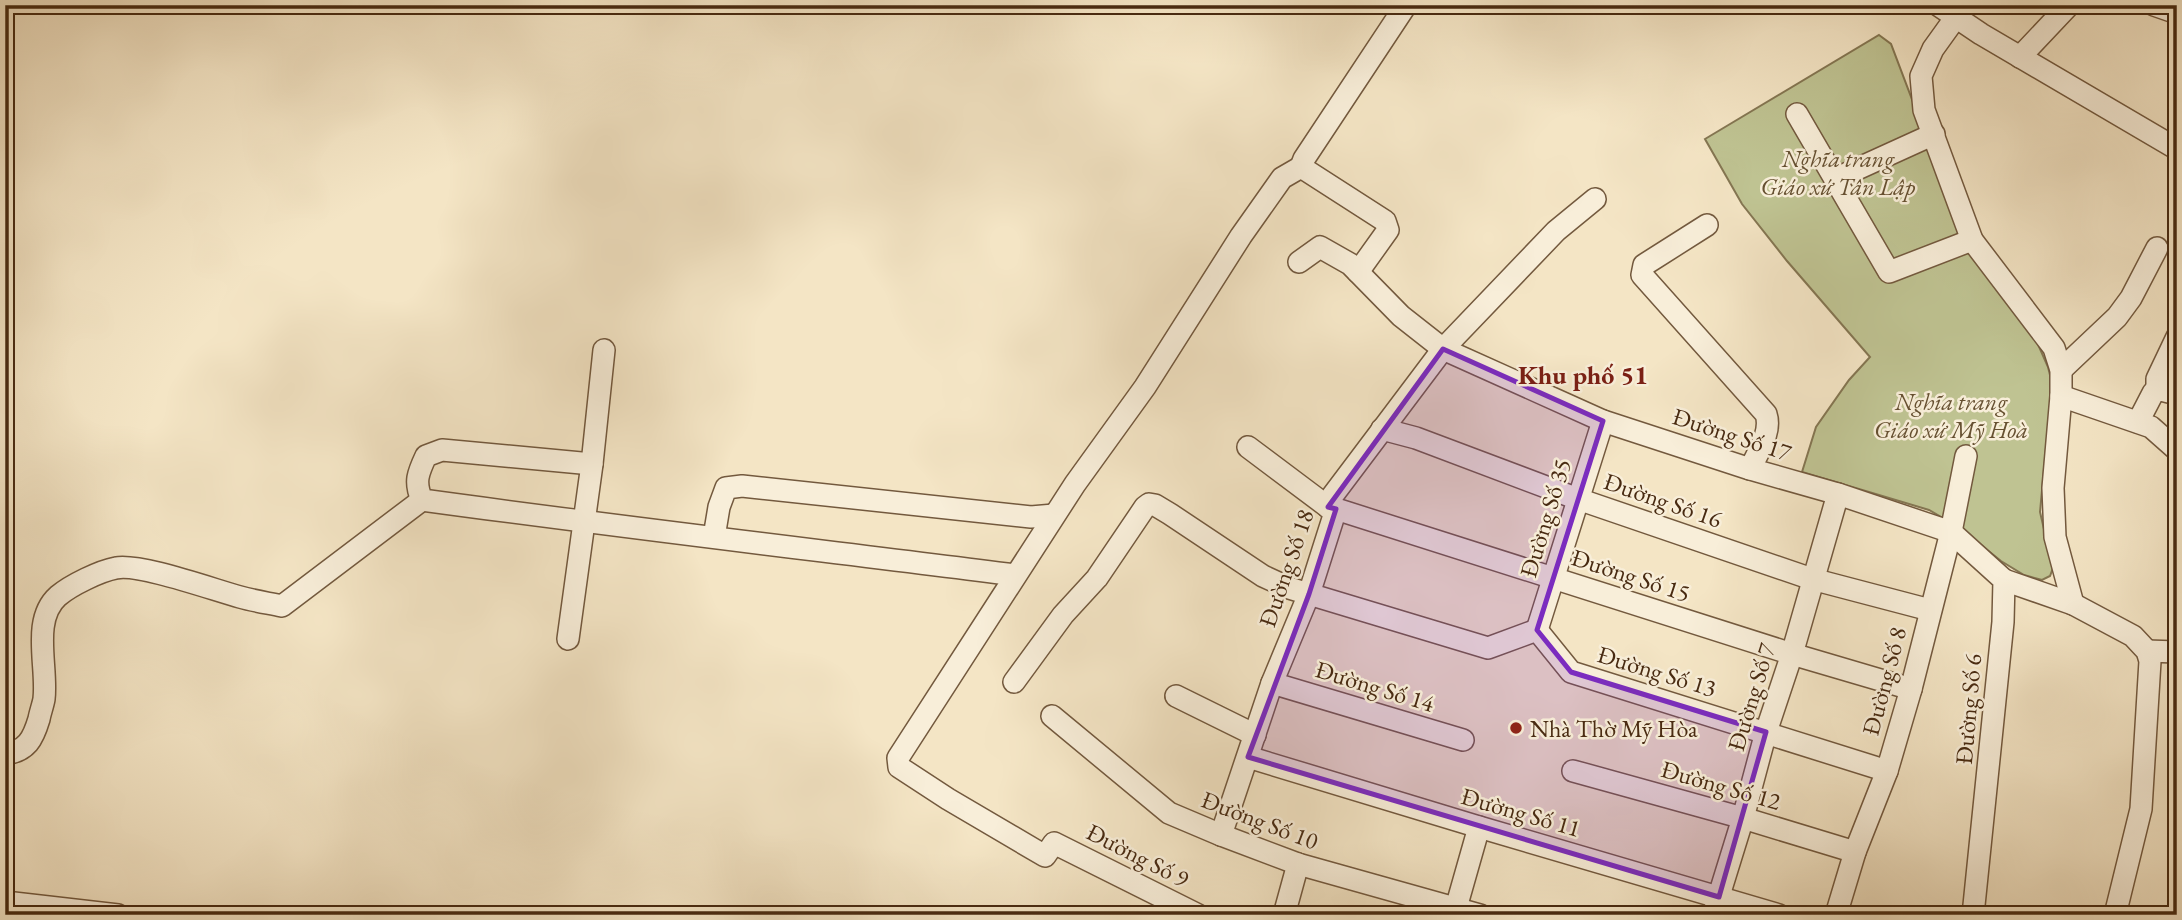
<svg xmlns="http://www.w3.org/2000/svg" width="2182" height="920" viewBox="0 0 2182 920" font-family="'EB Garamond',serif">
<rect width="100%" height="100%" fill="#f4e5c5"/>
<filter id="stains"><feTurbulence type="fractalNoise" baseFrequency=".00286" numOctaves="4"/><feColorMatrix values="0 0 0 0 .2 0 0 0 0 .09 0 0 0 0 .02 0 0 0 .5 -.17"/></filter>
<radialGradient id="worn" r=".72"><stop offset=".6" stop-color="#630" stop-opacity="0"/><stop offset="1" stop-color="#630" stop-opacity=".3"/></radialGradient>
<path fill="#bfc392" stroke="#847652" stroke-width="2" d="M 1879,35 L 1891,44 L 1972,258 L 1987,270 L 2037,342 L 2048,367 L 2052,383 L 2040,512 L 2053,568 L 2050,576 L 2042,580 L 2024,575 L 2001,561 L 1960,528 L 1929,510 L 1802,472 L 1816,427 L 1849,380 L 1870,357 L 1787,261 L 1742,204 L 1705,139 Z"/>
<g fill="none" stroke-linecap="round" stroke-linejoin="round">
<defs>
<g id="minor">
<path d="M 1938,5 L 1981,34 L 2177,149"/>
<path d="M 2154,5 L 2177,13"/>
<path d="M 1956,17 L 1933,49 L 1921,76 L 1924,110 L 1972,240 L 2054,348 L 2061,370 L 2061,396 L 2053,488 L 2055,537 L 2073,604"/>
<path d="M 2020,57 L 2069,5"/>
<path d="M 1797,114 L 1889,272 L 1972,240"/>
<path d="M 1835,179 L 1934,134"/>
<path d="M 1707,225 L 1644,265 L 1642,275 L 1766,414 C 1772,432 1758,452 1750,469"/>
<path d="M 1299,262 L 1320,247 L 1350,264 L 1401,316 L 1443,349 L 1603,421 L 1750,469 L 1838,494 L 1951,532 L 2004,580 L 2003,622 L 1973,915"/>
<path d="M 1358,272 L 1388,230 L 1385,221 L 1301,167 L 1304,159 L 1406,5"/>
<path d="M 2061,370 L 2117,317 L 2131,298 L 2157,248"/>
<path d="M 2157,389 L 2157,379 L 2177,337"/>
<path d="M 2061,396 L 2151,427 L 2177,450"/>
<path d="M 2138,422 L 2153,393 L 2157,389 L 2177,394"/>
<path d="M 1382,429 L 1416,438 L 1578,499 L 1812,579 L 1930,610"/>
<path d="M 1248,447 L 1328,507"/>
<path d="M 592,464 L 442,450 L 426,456 C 418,473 414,482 422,500 C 619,527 817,550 1015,575"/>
<path d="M 1336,509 L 1792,654 L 1911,689"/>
<path d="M 714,537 L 719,507 L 726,488 L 742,486 L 1031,517 L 1054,515"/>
<path d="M 2004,580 L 2073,604 L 2133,636 L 2147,651 L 2150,661 L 2141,809 L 2115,915"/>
<path d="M 1537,630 L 1603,421"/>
<path d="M 568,639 L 592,464 L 604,350"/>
<path d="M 2147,651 L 2177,652"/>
<path d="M 1014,682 L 1063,615 L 1097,578 L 1145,507 L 1149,504 L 1155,505 L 1170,514 L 1263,576 L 1289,588 L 1488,648 L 1537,630 L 1571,672 L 1887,771"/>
<path d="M 1272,683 L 1463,740"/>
<path d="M 1176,696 L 1255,735"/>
<path d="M 1052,716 L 1169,813 L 1221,835 L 1298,864 L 1480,915"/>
<path d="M 5,754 C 27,751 33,739 39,719 C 40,713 43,705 44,699 C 48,667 31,620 58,596 C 71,585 100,571 116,568 C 139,563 214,590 240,597 C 254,601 268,603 282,606 L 422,500"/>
<path d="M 1248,757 L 1479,827 L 1779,915"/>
<path d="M 1573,771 L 1743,818 L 1855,852"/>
<path d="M 1221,835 L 1272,683 L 1309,594 L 1336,509 L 1328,507 L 1333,495 L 1443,349 L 1556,231 L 1595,199"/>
<path d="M 5,902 L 118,915"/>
<path d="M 1198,915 L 1054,843 L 1045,856 L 948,799 L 899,767 L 898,758 L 1075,484 L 1145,387 L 1241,236 L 1282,178 L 1301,167"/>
<path d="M 1284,915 L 1298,864"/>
<path d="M 1454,915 L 1479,827"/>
<path d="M 1713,915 L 1743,818 L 1766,732 L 1792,654 L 1838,494"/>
<path d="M 1836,915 L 1855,852 L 1887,771 L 1911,689 L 1951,532 L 1966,456"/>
</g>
</defs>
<use href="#minor" stroke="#73593e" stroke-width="24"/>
<use href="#minor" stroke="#f8eed9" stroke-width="21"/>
</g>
<path fill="#7b2cbf" fill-opacity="0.2" stroke="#7b2cbf" stroke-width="5" stroke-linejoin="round" d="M 1443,349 L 1603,421 L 1537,630 L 1571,672 L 1766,732 L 1719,897 L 1248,757 L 1309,594 L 1336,509 L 1328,507 Z"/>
<circle fill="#8f2418" stroke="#f8eed9" stroke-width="2.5" cx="1516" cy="728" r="7"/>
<g text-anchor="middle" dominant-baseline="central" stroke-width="5" stroke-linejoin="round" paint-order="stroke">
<g font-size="24" font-style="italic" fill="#665031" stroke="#f8eed9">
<text x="1838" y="158">Nghĩa trang<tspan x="1838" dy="28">Giáo xứ Tân Lập</tspan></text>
<text x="1951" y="401">Nghĩa trang<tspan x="1951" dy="28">Giáo xứ Mỹ Hoà</tspan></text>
</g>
<g font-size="24" fill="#482a11" stroke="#f8eed9">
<text transform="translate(1732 434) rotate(18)">Đường Số 17</text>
<text transform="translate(1663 500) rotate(19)">Đường Số 16</text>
<text transform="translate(1545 518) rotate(-73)">Đường Số 35</text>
<text transform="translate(1286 568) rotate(-71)">Đường Số 18</text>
<text transform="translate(1631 575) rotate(18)">Đường Số 15</text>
<text transform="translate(1657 671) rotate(17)">Đường Số 13</text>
<text transform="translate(1884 681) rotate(-75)">Đường Số 8</text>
<text transform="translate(1375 686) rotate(17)">Đường Số 14</text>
<text transform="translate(1751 697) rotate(-73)">Đường Số 7</text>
<text transform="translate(1968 709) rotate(-85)">Đường Số 6</text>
<text transform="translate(1721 785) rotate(16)">Đường Số 12</text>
<text transform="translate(1521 812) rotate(16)">Đường Số 11</text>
<text transform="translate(1260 820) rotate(21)">Đường Số 10</text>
<text transform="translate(1138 855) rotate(27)">Đường Số 9</text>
</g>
<g font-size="24" fill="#482a11" stroke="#f8eed9" text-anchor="start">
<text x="1530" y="728">Nhà Thờ Mỹ Hòa</text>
</g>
<g font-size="26" font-weight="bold" fill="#7a1f14" stroke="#f8eed9">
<text x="1583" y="375">Khu phố 51</text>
</g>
</g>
<rect width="2182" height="920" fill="none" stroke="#f4e5c5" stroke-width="28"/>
<rect x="7" y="7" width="2168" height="906" fill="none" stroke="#482a11" stroke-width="3.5"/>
<rect x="14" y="14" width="2154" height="892" fill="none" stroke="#482a11" stroke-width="2"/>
<rect width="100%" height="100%" filter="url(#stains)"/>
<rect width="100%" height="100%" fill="url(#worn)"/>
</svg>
